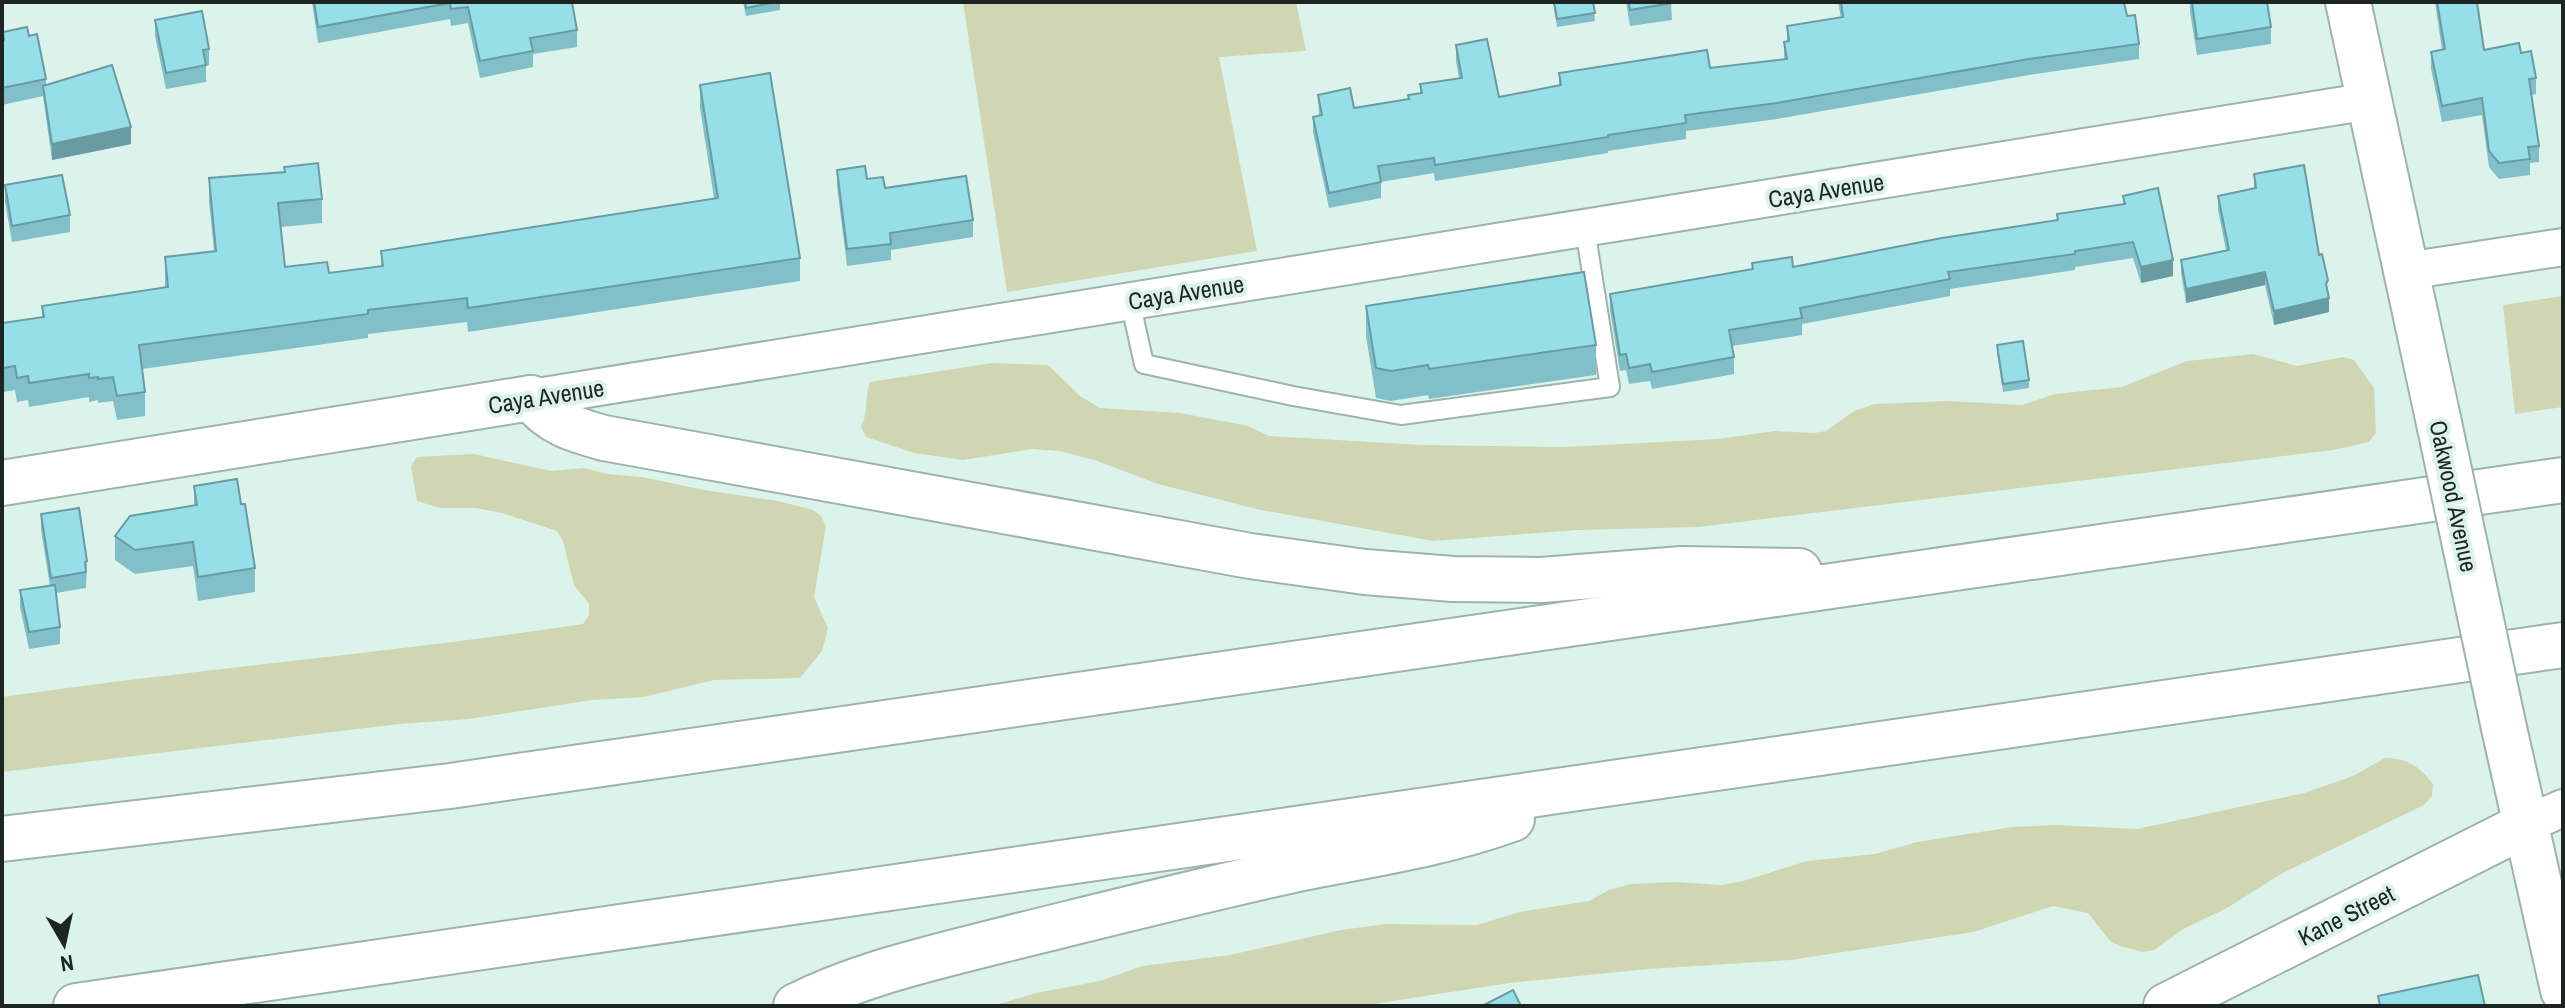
<svg xmlns="http://www.w3.org/2000/svg" width="2565" height="1008" viewBox="0 0 2565 1008" font-family="'Archivo Narrow',sans-serif">
<rect width="100%" height="100%" fill="#dcf3ec"/>
<g fill="#cfd6b1">
<path d="M 963,2 L 1296,2 L 1306,51 L 1219,57 L 1257,251 L 1007,292 Z"/>
<path d="M 2563,296 L 2563,407 L 2515,414 L 2503,305 Z"/>
<path d="M 2253,354 L 2297,366 L 2343,357 L 2354,360 L 2374,388 L 2376,433 L 2369,442 L 2333,450 L 1698,527 L 1578,530 L 1433,541 L 1261,510 L 1158,484 L 1097,461 L 1060,451 L 1032,449 L 963,460 L 914,453 L 866,437 L 861,426 C 869,412 864,397 870,382 L 992,363 L 1048,365 L 1080,396 L 1100,408 L 1180,413 L 1248,426 L 1269,436 L 1422,445 L 1565,447 L 1718,439 L 1775,431 L 1814,433 L 1826,431 L 1854,411 L 1875,404 L 1948,401 L 2022,405 L 2055,394 L 2122,387 L 2187,361 Z"/>
<path d="M 474,454 L 551,471 L 584,468 L 607,474 L 642,477 L 704,490 L 778,501 L 813,510 L 821,516 L 826,526 L 814,597 L 828,628 L 822,651 L 800,678 L 714,680 L 644,697 L 592,700 L 469,719 L 399,724 L 2,772 L 2,697 C 195,669 390,653 583,624 L 589,615 L 589,604 L 574,585 L 563,541 L 557,531 L 502,513 L 476,508 L 440,508 L 417,501 L 411,466 L 417,457 Z"/>
<path d="M 2385,758 C 2408,758 2420,767 2433,784 L 2432,796 L 2424,805 L 2281,874 L 2227,908 L 2183,929 L 2154,950 L 2143,952 L 2120,946 L 2110,941 L 2088,913 L 2053,906 L 1973,932 L 1791,960 L 1648,969 L 1509,983 L 1361,1006 L 992,1006 L 1036,993 L 1100,981 L 1142,966 L 1230,955 L 1341,930 L 1386,924 L 1477,925 L 1520,912 L 1589,901 L 1609,890 L 1631,884 L 1676,882 L 1721,885 L 1743,881 L 1807,861 L 1875,854 L 1917,842 L 2012,827 L 2056,825 L 2137,829 L 2304,793 L 2353,776 Z"/>
</g>
<g fill="none" stroke-linecap="round" stroke-linejoin="round">
<defs>
<path id="lane" d="M 1130,301 L 1144,364 L 1293,396 L 1401,415 L 1610,387 L 1585,229"/>
<g id="street">
<path d="M 2406,271 L 2563,247"/>
<path d="M 531,398 L 2370,101"/>
<path d="M 2525,825 L 2563,808"/>
</g>
<g id="secondary">
<path d="M 2348,2 L 2439,423"/>
<path d="M 2,483 L 531,398"/>
<path d="M 2504,728 L 2563,990"/>
<path d="M 2166,1006 L 2525,825"/>
</g>
<g id="highway">
<path d="M 531,398 C 550,423 575,430 604,438 L 1250,556 L 1365,572 L 1453,579 L 1541,580 L 1682,569 L 1799,571"/>
<path d="M 2,839 L 450,786 L 2563,480"/>
<path d="M 76,1006 L 2563,645"/>
<path d="M 796,1006 C 860,974 928,959 998,941 C 1096,917 1194,892 1293,870 C 1367,855 1440,845 1512,819"/>
</g>
</defs>
<use href="#lane" stroke="#9eb3ad" stroke-width="22"/>
<use href="#street" stroke="#9eb3ad" stroke-width="40"/>
<use href="#secondary" stroke="#9eb3ad" stroke-width="48"/>
<use href="#highway" stroke="#9eb3ad" stroke-width="48"/>
<use href="#lane" stroke="#fff" stroke-width="18"/>
<use href="#street" stroke="#fff" stroke-width="36"/>
<use href="#secondary" stroke="#fff" stroke-width="44"/>
<use href="#highway" stroke="#fff" stroke-width="44"/>
<defs>
<path id="secondary-bridge" d="M 2439,423 L 2504,728"/>
</defs>
<use href="#secondary-bridge" stroke="#9eb3ad" stroke-width="48" stroke-linecap="butt"/>
<use href="#secondary-bridge" stroke="#fff" stroke-width="44"/>
</g>
<g fill="#81c0c8">
<path d="M 312,2 L 572,2 L 577,30 L 577,47 L 533,54 L 533,67 L 480,78 L 468,23 L 451,26 L 450,19 L 318,43 Z"/>
<path d="M 743,2 L 780,2 L 780,10 L 746,16 Z"/>
<path d="M 1553,2 L 1593,2 L 1595,21 L 1557,27 Z"/>
<path d="M 1626,2 L 1671,2 L 1672,20 L 1630,26 Z"/>
<path d="M 1838,2 L 2124,2 L 2127,16 L 2139,44 L 2139,59 L 2029,75 L 1777,119 L 1686,131 L 1686,139 L 1608,151 L 1608,153 L 1435,181 L 1434,173 L 1381,182 L 1381,198 L 1329,208 L 1313,132 L 1313,117 L 1319,116 L 1318,95 L 1354,108 L 1408,99 L 1420,93 L 1420,84 L 1459,78 L 1456,61 L 1456,45 L 1499,97 L 1559,86 L 1559,73 L 1710,68 L 1784,59 L 1784,42 L 1787,42 L 1787,26 L 1841,18 Z"/>
<path d="M 2190,2 L 2267,2 L 2271,27 L 2271,44 L 2197,55 L 2190,12 Z"/>
<path d="M 2435,2 L 2477,2 L 2484,50 L 2521,53 L 2536,78 L 2536,94 L 2531,95 L 2539,146 L 2539,162 L 2530,163 L 2530,175 L 2499,179 L 2489,167 L 2482,115 L 2442,122 L 2431,69 L 2431,52 L 2442,50 Z"/>
<path d="M 155,20 L 209,49 L 209,65 L 206,66 L 206,82 L 166,89 L 155,36 Z"/>
<path d="M 3,32 L 29,36 L 46,79 L 46,85 L 131,144 L 52,160 L 43,96 L 2,105 Z"/>
<path d="M 700,85 L 800,258 L 800,281 L 468,332 L 467,322 L 368,334 L 368,338 L 142,369 L 145,392 L 145,416 L 117,420 L 113,401 L 98,403 L 98,400 L 89,402 L 89,397 L 29,407 L 28,400 L 17,402 L 15,390 L 3,392 L 2,323 L 42,317 L 42,306 L 165,287 L 165,257 L 214,251 L 209,201 L 209,178 L 322,199 L 322,223 L 281,227 L 285,267 L 329,273 L 381,266 L 381,251 L 714,198 L 700,108 Z"/>
<path d="M 837,170 L 867,179 L 885,188 L 973,220 L 973,237 L 891,250 L 891,260 L 847,266 L 837,186 Z"/>
<path d="M 2254,174 L 2319,255 L 2328,292 L 2329,312 L 2274,325 L 2265,285 L 2186,303 L 2181,273 L 2181,260 L 2226,250 L 2218,210 L 2218,196 L 2254,188 Z"/>
<path d="M 5,185 L 70,215 L 70,232 L 12,242 L 5,202 Z"/>
<path d="M 2123,196 L 2173,276 L 2141,283 L 2133,258 L 2075,267 L 2075,270 L 1950,289 L 1950,296 L 1802,324 L 1802,335 L 1732,346 L 1734,357 L 1734,374 L 1652,389 L 1650,381 L 1629,384 L 1626,370 L 1620,371 L 1610,310 L 1610,294 L 1752,270 L 1752,263 L 1793,267 L 2057,220 L 2057,214 L 2123,204 Z"/>
<path d="M 1366,306 L 1596,345 L 1596,375 L 1429,399 L 1428,395 L 1391,401 L 1376,398 L 1366,336 Z"/>
<path d="M 1997,345 L 2029,380 L 2029,388 L 2003,392 L 1997,353 Z"/>
<path d="M 194,486 L 241,504 L 255,568 L 255,592 L 198,601 L 193,566 L 135,574 L 115,560 L 115,536 L 194,506 Z"/>
<path d="M 41,514 L 87,561 L 86,588 L 56,593 L 60,627 L 60,644 L 29,649 L 20,607 L 20,590 L 50,586 L 41,530 Z"/>
</g>
<g fill="#699ca2">
<path d="M 131,127 L 131,144 L 52,160 L 52,144 Z"/>
<path d="M 2173,260 L 2173,276 L 2141,283 L 2141,267 Z"/>
<path d="M 2265,272 L 2265,285 L 2186,303 L 2186,289 Z"/>
<path d="M 2329,298 L 2329,312 L 2274,325 L 2274,311 Z"/>
</g>
<g fill="#96dfe8" stroke="#699ca2" stroke-width="2">
<path d="M 314,2 L 572,2 L 577,30 L 530,38 L 533,51 L 480,61 L 468,7 L 451,9 L 450,3 L 318,27 Z"/>
<path d="M 745,2 L 776,2 L 746,8 Z"/>
<path d="M 1554,2 L 1593,2 L 1595,13 L 1557,19 Z"/>
<path d="M 1629,2 L 1671,2 L 1672,3 L 1630,10 Z"/>
<path d="M 1841,2 L 2124,2 L 2127,16 L 2135,15 L 2139,44 L 2029,59 L 1777,103 L 1685,115 L 1686,123 L 1608,135 L 1608,137 L 1435,165 L 1434,158 L 1378,166 L 1381,182 L 1329,193 L 1313,117 L 1322,115 L 1318,95 L 1350,88 L 1354,108 L 1409,99 L 1408,95 L 1422,93 L 1420,84 L 1462,78 L 1456,45 L 1487,39 L 1499,97 L 1561,85 L 1559,73 L 1707,50 L 1710,68 L 1787,59 L 1784,42 L 1789,41 L 1787,26 L 1843,17 Z"/>
<path d="M 2192,2 L 2267,2 L 2271,27 L 2197,39 Z"/>
<path d="M 2437,2 L 2477,2 L 2484,50 L 2519,43 L 2521,53 L 2531,51 L 2536,78 L 2529,79 L 2539,146 L 2528,147 L 2530,159 L 2499,163 L 2489,151 L 2482,98 L 2442,106 L 2431,52 L 2445,49 Z"/>
<path d="M 202,11 L 209,49 L 203,50 L 206,65 L 166,73 L 155,20 Z"/>
<path d="M 27,27 L 29,36 L 37,34 L 46,79 L 2,88 L 2,41 L 4,40 L 3,32 Z"/>
<path d="M 112,65 L 131,127 L 52,144 L 43,86 Z"/>
<path d="M 770,73 L 800,258 L 468,308 L 467,298 L 368,310 L 368,314 L 139,345 L 145,392 L 117,396 L 113,377 L 98,379 L 98,377 L 89,378 L 89,374 L 29,383 L 28,376 L 17,378 L 15,366 L 3,368 L 2,323 L 44,317 L 42,306 L 168,287 L 165,257 L 216,251 L 209,178 L 285,172 L 284,167 L 318,163 L 322,199 L 278,203 L 285,267 L 327,262 L 329,273 L 383,266 L 381,251 L 718,198 L 700,85 Z"/>
<path d="M 2304,165 L 2319,255 L 2322,254 L 2328,280 L 2326,284 L 2329,298 L 2274,311 L 2265,272 L 2186,289 L 2181,260 L 2229,250 L 2218,196 L 2256,188 L 2254,174 Z"/>
<path d="M 865,166 L 867,179 L 883,177 L 885,188 L 966,176 L 973,220 L 890,233 L 891,244 L 847,249 L 837,170 Z"/>
<path d="M 62,175 L 70,215 L 12,226 L 5,185 Z"/>
<path d="M 2158,188 L 2173,260 L 2141,267 L 2133,242 L 2075,251 L 2075,254 L 1948,272 L 1950,279 L 1800,308 L 1802,318 L 1729,330 L 1734,357 L 1652,372 L 1650,364 L 1629,368 L 1626,354 L 1620,355 L 1610,294 L 1753,269 L 1752,263 L 1792,257 L 1793,267 L 1942,238 L 2058,220 L 2057,214 L 2125,204 L 2123,196 Z"/>
<path d="M 1584,272 L 1596,345 L 1429,369 L 1428,365 L 1391,371 L 1376,368 L 1366,306 Z"/>
<path d="M 2023,341 L 2029,380 L 2003,384 L 1997,345 Z"/>
<path d="M 237,479 L 241,504 L 245,504 L 255,568 L 198,577 L 193,542 L 135,550 L 115,536 L 130,516 L 197,505 L 194,486 Z"/>
<path d="M 79,508 L 87,561 L 85,562 L 86,572 L 51,578 L 41,514 Z"/>
<path d="M 55,585 L 60,627 L 29,632 L 20,590 Z"/>
<path d="M 2478,975 L 2485,1006 L 2380,1006 L 2378,996 Z"/>
<path d="M 1513,990 L 1521,1006 L 1482,1006 Z"/>
</g>
<g text-anchor="middle" dominant-baseline="central" stroke-width="8" stroke-linejoin="round" paint-order="stroke">
<g font-size="24" fill="#1c2522" stroke="#dcf3ec">
<text transform="translate(1826 190) rotate(-9)">Caya Avenue</text>
<text transform="translate(1186 292) rotate(-9)">Caya Avenue</text>
<text transform="translate(546 396) rotate(-9)">Caya Avenue</text>
<text transform="translate(2454 496) rotate(78)">Oakwood Avenue</text>
<text transform="translate(2346 915) rotate(-27)">Kane Street</text>
</g>
</g>
<rect width="2565" height="1008" fill="none" stroke="#1c2522" stroke-width="8"/>
<g transform="translate(64 944) rotate(171)" stroke="#dcf3ec" stroke-width="6" paint-order="stroke">
<path d="M0-6L14 30L0 20L-14 30Z" fill="#1c2522"/>
<text y="-12" font-size="22" font-weight="bold" text-anchor="middle" fill="#1c2522">N</text>
</g>
</svg>
